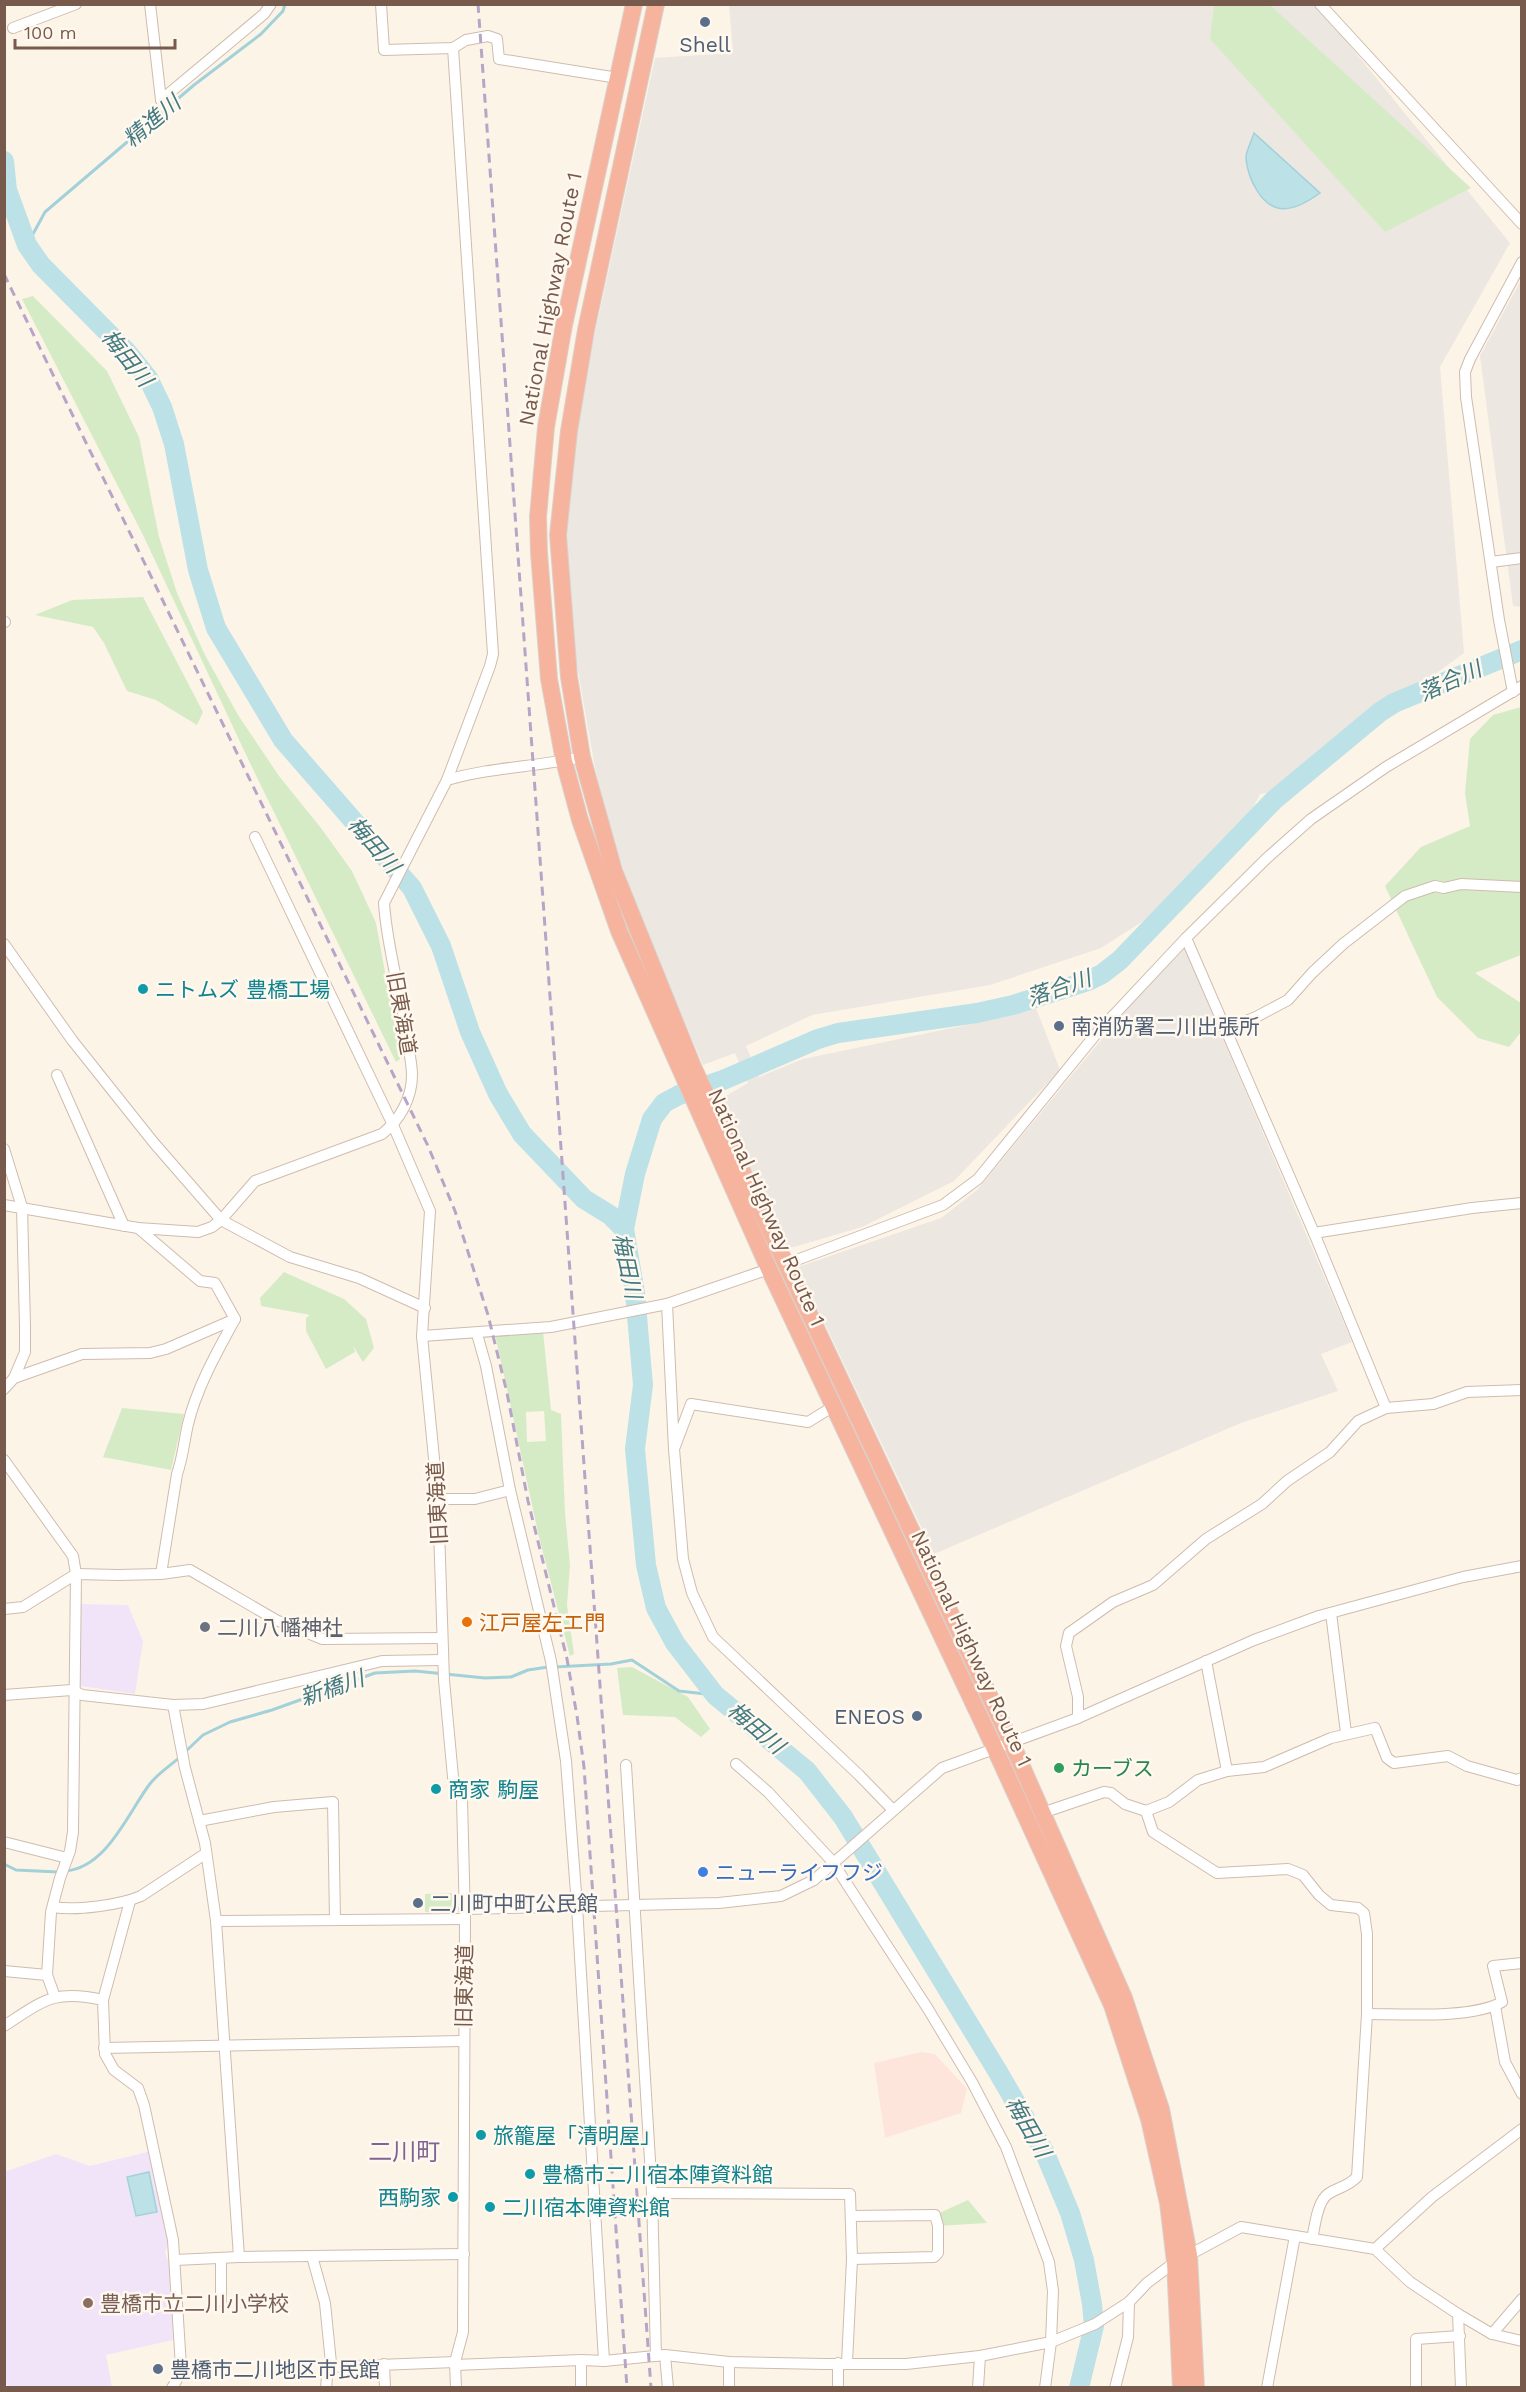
<svg xmlns="http://www.w3.org/2000/svg" width="1526" height="2392" viewBox="0 0 1526 2392" font-family="'Work Sans','Noto Sans JP',sans-serif">
<rect width="100%" height="100%" fill="#fdf4e8"/>
<path fill="#fde5dc" d="M 921,2052 L 935,2054 L 967,2089 L 961,2113 L 885,2138 L 874,2063 Z"/>
<g fill="#ede7e1">
<path d="M 729,5 L 1317,5 L 1510,243 L 1440,367 L 1464,653 L 1273,792 L 1260,794 L 1246,821 L 1148,918 L 1101,948 L 990,985 L 812,1015 L 746,1046 L 759,1077 L 803,1059 L 1010,1016 L 1036,1008 L 1060,1070 L 954,1181 L 862,1227 L 787,1249 L 719,1100 L 748,1083 L 735,1053 L 703,1065 L 634,902 L 610,830 L 595,768 L 574,648 L 566,531 L 570,476 L 581,397 L 655,58 L 733,53 Z"/>
<path d="M 1521,280 L 1521,607 L 1513,606 L 1480,356 Z"/>
<path d="M 1184,947 L 1352,1342 L 1321,1354 L 1338,1391 L 1241,1423 L 934,1554 L 798,1267 L 941,1218 L 977,1190 L 1149,982 Z"/>
</g>
<g fill="#f1e4f9">
<path d="M 79,1604 L 128,1605 L 143,1641 L 135,1694 L 81,1686 Z"/>
<path d="M 151,2151 L 169,2239 L 165,2253 L 170,2266 L 173,2340 L 106,2355 L 112,2387 L 10,2388 L 5,2383 L 4,2172 L 56,2154 L 90,2166 Z"/>
</g>
<g fill="#d5ebc6" fill-rule="evenodd">
<path d="M 1214,5 L 1270,5 L 1471,188 L 1385,232 L 1210,39 Z"/>
<path d="M 33,296 L 107,371 L 139,437 L 159,537 L 177,593 L 205,655 L 238,715 L 279,776 L 321,828 L 352,871 L 376,923 L 399,1048 L 400,1059 L 396,1062 L 249,761 L 143,535 L 22,299 Z"/>
<path d="M 143,597 L 203,712 L 197,725 L 156,700 L 127,691 L 104,643 L 93,627 L 35,615 L 72,600 Z"/>
<path d="M 1521,707 L 1521,955 L 1475,973 L 1521,1003 L 1521,1032 L 1509,1047 L 1478,1038 L 1437,997 L 1385,886 L 1421,847 L 1470,826 L 1465,793 L 1470,739 L 1493,715 Z"/>
<path d="M 284,1272 L 344,1299 L 366,1319 L 374,1348 L 363,1362 L 353,1346 L 355,1352 L 326,1369 L 306,1331 L 306,1318 L 310,1315 L 261,1306 L 260,1298 Z"/>
<path d="M 543,1331 L 551,1410 L 561,1414 L 565,1513 L 570,1565 L 567,1605 L 574,1654 L 570,1656 L 539,1537 L 495,1334 ZM 544,1411 L 546,1441 L 527,1442 L 526,1412 Z"/>
<path d="M 122,1408 L 184,1414 L 171,1470 L 103,1457 Z"/>
<path d="M 632,1667 L 688,1697 L 710,1729 L 701,1737 L 675,1717 L 623,1715 L 617,1668 Z"/>
<path d="M 454,1893 L 455,1913 L 425,1912 L 425,1894 Z"/>
<path d="M 968,2200 L 987,2223 L 938,2226 L 935,2215 Z"/>
</g>
<g fill="#bce1e7" stroke="#a2d1d9" stroke-width="1.5">
<path d="M 1254,133 L 1320,193 C 1295,211 1272,219 1255,187 C 1250,179 1246,165 1246,156 C 1247,149 1252,140 1254,133 Z"/>
<path d="M 149,2172 L 157,2212 L 136,2216 L 127,2177 Z"/>
</g>
<g fill="none" stroke-linecap="round" stroke-linejoin="round">
<g stroke="#a2d1d9" stroke-width="3">
<path d="M 27,245 L 45,212 L 194,85 L 261,34 L 283,11 L 285,4"/>
<path d="M 555,1667 L 611,1664 L 632,1660 L 679,1691 L 715,1695"/>
<path d="M 185,1752 L 203,1735 L 230,1722 L 272,1710 L 375,1673 L 415,1671 L 485,1678 L 511,1677 L 528,1670 L 548,1667"/>
<path d="M 4,1864 L 16,1870 L 58,1872"/>
<path d="M 65,1871 C 106,1868 127,1815 149,1785 C 157,1774 170,1766 180,1757"/>
</g>
<g stroke="#bce1e7" stroke-width="20">
<path d="M 4,161 L 7,190 L 27,245 L 41,265 L 127,352 L 148,378 L 162,407 L 174,444 L 198,570 L 216,628 L 283,740 L 412,888 L 441,946 L 470,1032 L 498,1094 L 522,1134 L 584,1199 L 610,1215 L 624,1229 L 635,1293 L 643,1385 L 635,1449 L 646,1565 L 656,1608 L 675,1643 L 715,1695 L 807,1771 L 843,1817 L 998,2072 L 1044,2151 L 1070,2213 L 1084,2260 L 1092,2304 L 1094,2326 L 1079,2388"/>
<path d="M 624,1229 L 635,1174 L 652,1119 L 664,1103 L 679,1095 L 723,1080 L 818,1039 L 838,1033 L 977,1013 L 1013,1005 L 1088,981 L 1102,974 L 1120,960 L 1274,800 L 1380,712 L 1394,703 L 1522,650"/>
</g>
<defs>
<g id="minor">
<path d="M 150,4 L 161,100"/>
<path d="M 381,4 L 384,50 L 453,48 L 466,40 L 488,36 L 497,39 L 499,59 L 618,78"/>
<path d="M 1320,4 L 1522,224"/>
<path d="M 13,28 L 76,4"/>
<path d="M 161,100 L 264,14 L 271,4"/>
<path d="M 1491,562 L 1522,558"/>
<path d="M 4,622 L 5,622"/>
<path d="M 1513,692 L 1499,620 L 1466,397 L 1465,372 L 1470,359 L 1522,262"/>
<path d="M 447,780 C 491,767 537,767 582,757"/>
<path d="M 255,837 L 393,1125 L 430,1211 L 422,1336 L 438,1499 L 444,1680 L 453,1777 L 462,1799 L 465,1919 L 463,2332 L 455,2362 L 456,2388"/>
<path d="M 4,944 L 72,1040 L 154,1143 L 221,1220 L 290,1257 L 359,1278 L 425,1308"/>
<path d="M 1226,1029 L 1256,1017 L 1288,1000 L 1312,973 L 1343,944 L 1405,896 L 1435,886 L 1444,888 L 1461,884 L 1522,887"/>
<path d="M 57,1075 L 124,1226"/>
<path d="M 4,1149 L 22,1207 L 25,1326 L 25,1352 L 14,1378 L 4,1389"/>
<path d="M 4,1205 L 138,1228 L 198,1232 L 212,1227 L 221,1220 L 255,1181 L 382,1134 C 400,1120 412,1098 412,1075 C 412,1064 409,1053 408,1043 C 402,996 387,950 384,903 L 447,780 L 490,666 L 493,654 L 453,48"/>
<path d="M 138,1228 L 200,1281 L 215,1283 L 235,1319 C 217,1352 197,1387 188,1424 C 184,1441 183,1457 177,1474 L 161,1574 L 190,1570 L 276,1620 L 322,1639 L 442,1638"/>
<path d="M 1314,1233 L 1472,1208 L 1522,1203"/>
<path d="M 786,1264 L 943,1205 L 978,1179 L 1096,1034 L 1186,938 L 1267,858 L 1311,819 L 1386,767 L 1522,686"/>
<path d="M 769,1269 L 667,1304 L 674,1449 L 691,1404 L 808,1422 L 834,1406"/>
<path d="M 477,1334 L 486,1366 L 510,1490 L 551,1661 L 566,1761 L 577,1906 L 604,2361"/>
<path d="M 422,1336 L 551,1327 L 667,1304"/>
<path d="M 14,1378 L 82,1354 L 150,1353 L 166,1349 L 235,1319"/>
<path d="M 1386,1408 L 1433,1404 L 1467,1392 L 1522,1390"/>
<path d="M 674,1449 L 683,1559 L 692,1593 L 713,1637 L 859,1775 L 893,1810"/>
<path d="M 4,1460 L 73,1556 L 76,1574 L 73,1832 L 70,1851 L 60,1878 L 51,1912 L 47,1975 L 55,1997"/>
<path d="M 438,1499 L 475,1499 L 510,1490"/>
<path d="M 4,1609 L 23,1607 L 76,1574 L 118,1575 L 161,1574"/>
<path d="M 1331,1613 L 1346,1733"/>
<path d="M 1206,1661 L 1227,1771"/>
<path d="M 4,1695 L 72,1690 L 82,1695 L 173,1705 L 203,1704 L 382,1661 L 442,1660"/>
<path d="M 173,1705 L 185,1768 L 205,1843 L 216,1921 L 239,2257"/>
<path d="M 1078,1718 L 1078,1697 L 1066,1646 L 1069,1633 L 1113,1602 L 1153,1585 L 1206,1539 L 1262,1504 L 1287,1481 L 1330,1452 L 1358,1421 L 1386,1408 L 1314,1233 L 1186,938"/>
<path d="M 736,1764 L 768,1792 L 832,1861 L 928,2009 L 972,2082 L 1006,2147 L 1049,2262 L 1053,2291 L 1051,2342 L 1045,2388"/>
<path d="M 626,1765 L 652,2193 L 656,2356"/>
<path d="M 1146,1811 L 1153,1832 L 1217,1873 L 1288,1869 L 1303,1875 L 1319,1895 L 1331,1905 L 1358,1908 L 1364,1913 L 1367,1934 L 1367,2014 L 1357,2177 C 1346,2188 1338,2187 1328,2194 C 1317,2202 1315,2226 1312,2239"/>
<path d="M 1042,1813 L 1104,1792 L 1111,1793 L 1125,1804 L 1146,1811 L 1169,1802 L 1198,1780 L 1227,1771 L 1264,1767 L 1331,1738 L 1375,1728 L 1387,1758 L 1394,1763 L 1448,1756 L 1467,1766 L 1517,1780 L 1522,1778"/>
<path d="M 199,1821 L 274,1807 L 333,1802 L 335,1920"/>
<path d="M 4,1842 L 67,1858"/>
<path d="M 53,1907 C 76,1911 120,1905 141,1896 L 205,1854"/>
<path d="M 464,1909 L 719,1903 L 781,1896 L 814,1880 L 942,1768 L 1078,1718 L 1254,1640 L 1319,1616 L 1463,1577 L 1522,1566"/>
<path d="M 216,1921 L 465,1919"/>
<path d="M 4,1971 L 47,1975"/>
<path d="M 103,2000 L 130,1901"/>
<path d="M 1495,2006 L 1505,2062 L 1522,2094"/>
<path d="M 1367,2014 C 1402,2014 1472,2019 1502,2002 L 1493,1966 L 1522,1963"/>
<path d="M 4,2026 C 44,2000 55,1989 103,2000 L 105,2054 L 114,2070 L 138,2088 L 144,2105 L 173,2240 L 181,2367 L 179,2376 L 172,2388"/>
<path d="M 104,2048 L 463,2041"/>
<path d="M 652,2193 L 850,2194 L 852,2259 L 847,2363"/>
<path d="M 851,2216 L 935,2215 L 938,2226 L 938,2253 L 934,2257 L 852,2259"/>
<path d="M 1375,2249 L 1410,2282 L 1458,2314 L 1492,2334 L 1522,2341"/>
<path d="M 1189,2255 L 1241,2227 L 1375,2249 L 1432,2197 L 1522,2129"/>
<path d="M 312,2256 L 325,2303 L 331,2363 L 328,2367"/>
<path d="M 221,2258 L 221,2301"/>
<path d="M 175,2260 L 239,2257 L 464,2254"/>
<path d="M 1458,2314 L 1461,2388"/>
<path d="M 1492,2334 L 1522,2299"/>
<path d="M 665,2355 L 668,2388"/>
<path d="M 581,2360 L 581,2388"/>
<path d="M 729,2362 L 729,2388"/>
<path d="M 838,2363 L 838,2388"/>
<path d="M 384,2364 L 385,2388"/>
<path d="M 455,2365 L 581,2360 L 604,2361 L 665,2355 L 729,2362 L 825,2364 L 906,2364 L 980,2356 L 1051,2342 L 1095,2324 L 1129,2302 L 1147,2283 L 1175,2262"/>
<path d="M 326,2388 L 328,2367 L 455,2362"/>
<path d="M 978,2388 L 980,2356"/>
<path d="M 1115,2388 L 1128,2337 L 1129,2302"/>
<path d="M 1267,2388 L 1295,2236"/>
<path d="M 1416,2388 L 1416,2339 L 1460,2336"/>
</g>
<g id="highway">
<path d="M 634,4 L 564,325 L 546,427 L 538,517 L 539,553 L 549,679 L 564,761 L 580,820 L 619,931 L 769,1269 L 995,1749 L 1112,2005 L 1149,2119 L 1168,2203 L 1175,2262 L 1181,2388"/>
<path d="M 656,4 L 586,330 L 569,431 L 558,535 L 569,677 L 582,757 L 614,871 L 694,1069 L 1012,1744 L 1124,1998 L 1161,2109 L 1189,2255 L 1196,2388"/>
</g>
</defs>
<use href="#minor" stroke="#cfbcad" stroke-width="12"/>
<use href="#highway" stroke="#d9d1cd" stroke-width="18"/>
<use href="#minor" stroke="#fff" stroke-width="10"/>
<use href="#highway" stroke="#f6b49f" stroke-width="16"/>
<g stroke="#b7a5c7" stroke-width="3" stroke-dasharray="9 6" stroke-linecap="butt">
<path d="M 478,4 L 651,2388"/>
<path d="M 4,274 L 428,1146 L 455,1211 L 488,1315 L 507,1393 L 528,1501 L 567,1659 L 577,1716 L 584,1767 L 627,2388"/>
</g>
</g>
<g fill="#5c6f8a" stroke="#fff8ef" stroke-width="2">
<circle cx="705" cy="22" r="6"/>
<circle cx="1059" cy="1026" r="6"/>
<circle cx="917" cy="1716" r="6"/>
<circle cx="418" cy="1903" r="6"/>
<circle cx="158" cy="2369" r="6"/>
</g>
<g fill="#0f9aa8" stroke="#fff8ef" stroke-width="2">
<circle cx="143" cy="989" r="6"/>
<circle cx="436" cy="1789" r="6"/>
<circle cx="481" cy="2135" r="6"/>
<circle cx="530" cy="2174" r="6"/>
<circle cx="453" cy="2197" r="6"/>
<circle cx="490" cy="2207" r="6"/>
</g>
<circle fill="#e8710a" stroke="#fff8ef" stroke-width="2" cx="467" cy="1622" r="6"/>
<circle fill="#6b7280" stroke="#fff8ef" stroke-width="2" cx="205" cy="1627" r="6"/>
<circle fill="#2e9e5b" stroke="#fff8ef" stroke-width="2" cx="1059" cy="1768" r="6"/>
<circle fill="#3f7fe0" stroke="#fff8ef" stroke-width="2" cx="703" cy="1872" r="6"/>
<circle fill="#8d6e63" stroke="#fff8ef" stroke-width="2" cx="88" cy="2303" r="6"/>
<g text-anchor="middle" dominant-baseline="central" stroke-width="5" stroke-linejoin="round" paint-order="stroke">
<g font-size="21" fill="#4e5e75" stroke="#fff8ef" text-anchor="start">
<text x="705" y="44" text-anchor="middle">Shell</text>
<text x="1071" y="1026">南消防署二川出張所</text>
<text x="905" y="1716" text-anchor="end">ENEOS</text>
<text x="430" y="1903">二川町中町公民館</text>
<text x="170" y="2369">豊橋市二川地区市民館</text>
</g>
<g font-size="21" fill="#775a4b" stroke="#fff8ef">
<text transform="translate(550 299) rotate(-79)">National Highway Route 1</text>
<text transform="translate(402 1013) rotate(80)">旧東海道</text>
<text transform="translate(767 1207) rotate(66)">National Highway Route 1</text>
<text transform="translate(437 1503) rotate(-93)">旧東海道</text>
<text transform="translate(972 1648) rotate(65)">National Highway Route 1</text>
<text transform="translate(464 1986) rotate(-89)">旧東海道</text>
</g>
<g font-size="21" fill="#0d838f" stroke="#fff8ef" text-anchor="start">
<text x="155" y="989">ニトムズ 豊橋工場</text>
<text x="448" y="1789">商家 駒屋</text>
<text x="493" y="2135">旅籠屋「清明屋」</text>
<text x="542" y="2174">豊橋市二川宿本陣資料館</text>
<text x="441" y="2197" text-anchor="end">西駒家</text>
<text x="502" y="2207">二川宿本陣資料館</text>
</g>
<g font-size="21" fill="#c56008" stroke="#fff8ef" text-anchor="start">
<text x="479" y="1622">江戸屋左エ門</text>
</g>
<g font-size="21" fill="#5b616d" stroke="#fff8ef" text-anchor="start">
<text x="217" y="1627">二川八幡神社</text>
</g>
<g font-size="21" fill="#27864d" stroke="#fff8ef" text-anchor="start">
<text x="1071" y="1768">カーブス</text>
</g>
<g font-size="21" fill="#366cbe" stroke="#fff8ef" text-anchor="start">
<text x="715" y="1872">ニューライフフジ</text>
</g>
<g font-size="21" fill="#785e54" stroke="#fff8ef" text-anchor="start">
<text x="100" y="2303">豊橋市立二川小学校</text>
</g>
<g font-size="22" font-style="italic" fill="#427a83" stroke="#fff8ef">
<text transform="translate(152 121) rotate(-40)">精進川</text>
<text transform="translate(127 358) rotate(51)">梅田川</text>
<text transform="translate(1450 681) rotate(-24)">落合川</text>
<text transform="translate(374 845) rotate(49)">梅田川</text>
<text transform="translate(1059 988) rotate(-19)">落合川</text>
<text transform="translate(627 1266) rotate(78)">梅田川</text>
<text transform="translate(332 1688) rotate(-19)">新橋川</text>
<text transform="translate(756 1728) rotate(40)">梅田川</text>
<text transform="translate(1028 2127) rotate(60)">梅田川</text>
</g>
<g font-size="24" fill="#826493" stroke="#fff8ef">
<text x="404" y="2152">二川町</text>
</g>
</g>
<rect width="1526" height="2392" fill="none" stroke="#775a4b" stroke-width="12"/>
<path d="M15 39v9h160v-9" fill="none" stroke="#775a4b" stroke-width="3"/>
<text x="24" y="39" font-size="18" fill="#775a4b" stroke="#fff8ef" stroke-width="4.5" paint-order="stroke">100 m</text>
</svg>
